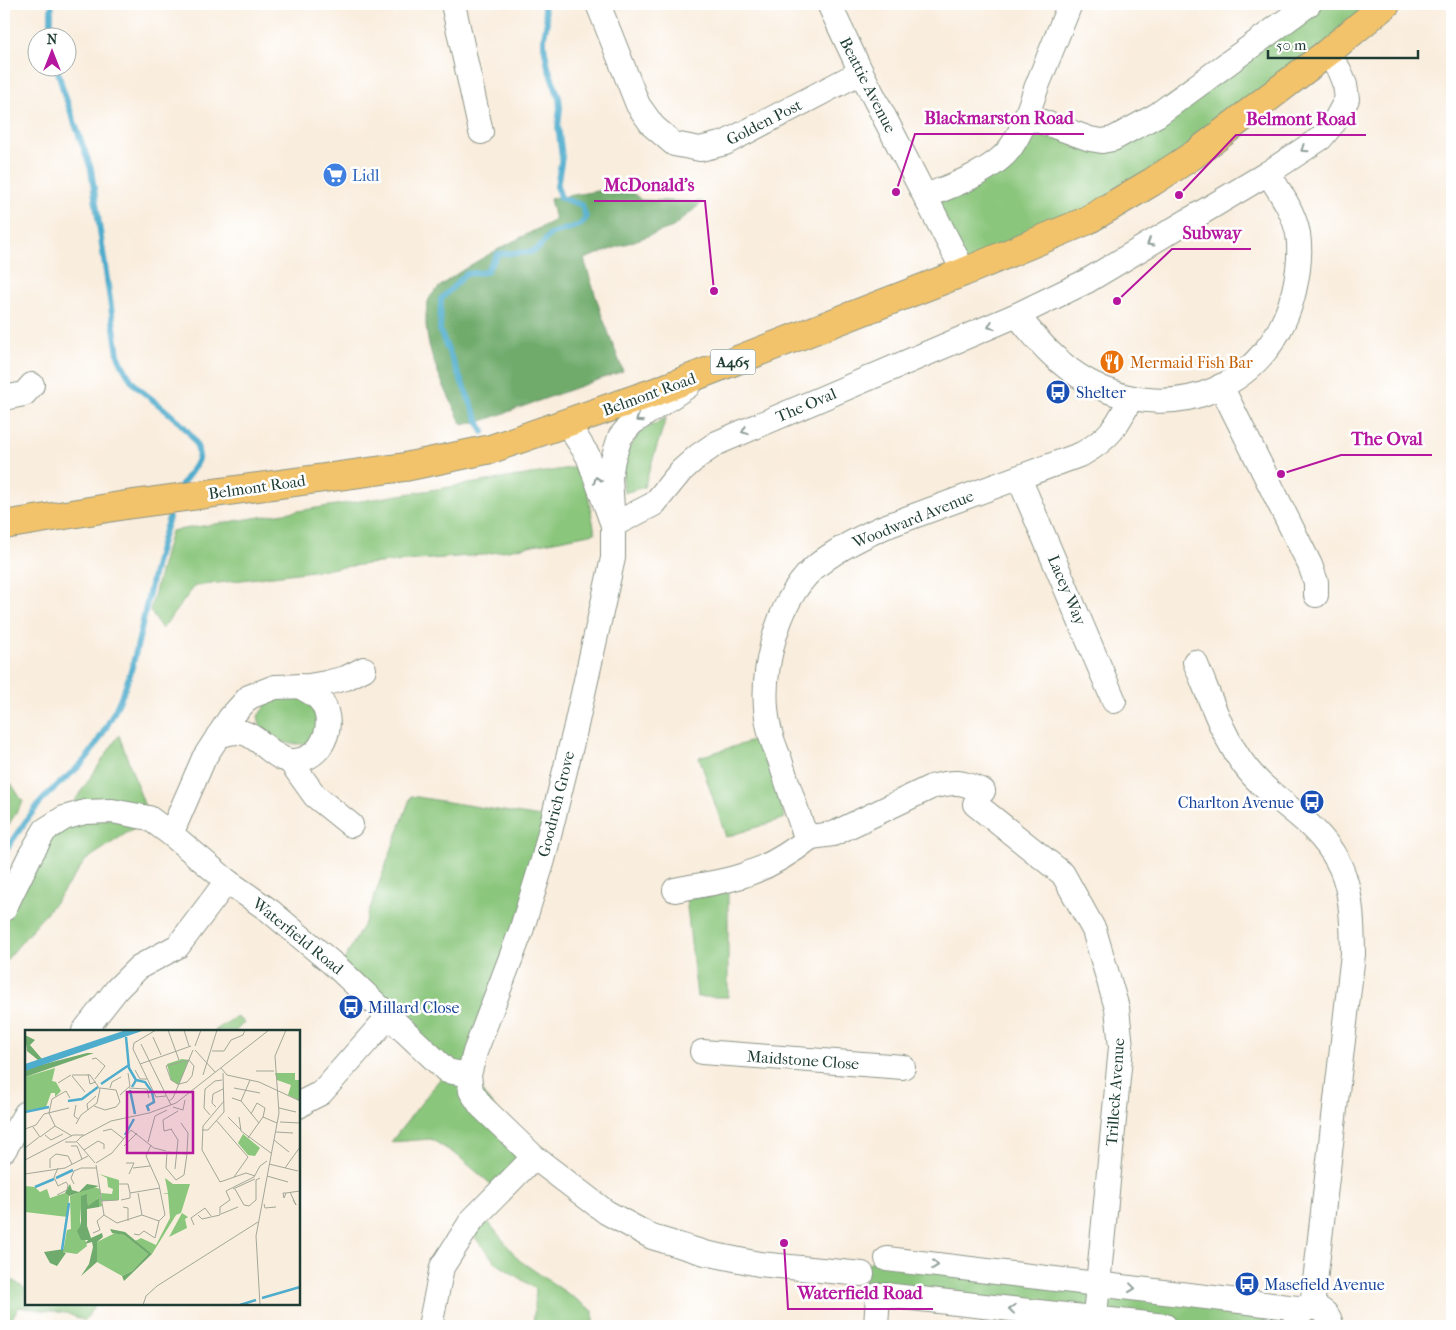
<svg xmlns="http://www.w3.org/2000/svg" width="1456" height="1330" viewBox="0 0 1456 1330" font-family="'IM FELL French Canon',serif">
<rect width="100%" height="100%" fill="#fff"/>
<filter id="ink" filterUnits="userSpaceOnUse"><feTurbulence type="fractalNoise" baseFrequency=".02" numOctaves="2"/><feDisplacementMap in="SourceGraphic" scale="10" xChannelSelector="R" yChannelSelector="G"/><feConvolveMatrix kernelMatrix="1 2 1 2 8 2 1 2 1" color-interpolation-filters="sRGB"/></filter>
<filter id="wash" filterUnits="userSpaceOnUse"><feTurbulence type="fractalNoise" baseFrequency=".0096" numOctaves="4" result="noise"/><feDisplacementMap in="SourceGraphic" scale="20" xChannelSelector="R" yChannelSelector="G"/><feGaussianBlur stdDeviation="1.12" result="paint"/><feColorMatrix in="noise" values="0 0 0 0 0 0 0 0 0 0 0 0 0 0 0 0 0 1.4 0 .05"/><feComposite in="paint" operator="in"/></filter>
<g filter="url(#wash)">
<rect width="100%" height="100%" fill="#f9eddd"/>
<g fill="#8ac67c" stroke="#548258">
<path d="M 1309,4 L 1386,4 L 1195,154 L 964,272 L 926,196 L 966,179 L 1026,116 L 1102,141 Z"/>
<path d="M 666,418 L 644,487 L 624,493 L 622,468 L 629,448 L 641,431 Z"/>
<path d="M 583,466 L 595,533 L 482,555 L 367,564 L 195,586 L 162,629 L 150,611 L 171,531 Z"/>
<path d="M 291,695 L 307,699 L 316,711 L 318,732 L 311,743 C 286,746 281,743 261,729 L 258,716 L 269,701 Z"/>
<path d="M 119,735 L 149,818 L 86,860 L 56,901 L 4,963 L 4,906 Z"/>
<path d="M 759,739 L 785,818 L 726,837 L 699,757 Z"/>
<path d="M 7,777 L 23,802 L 4,832 L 4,778 Z"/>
<path d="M 411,796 L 553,819 L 469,1075 L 534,1157 L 499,1191 L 458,1156 L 431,1139 L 391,1142 L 446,1071 L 339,969 L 365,922 Z"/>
<path d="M 728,892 L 728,997 L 697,997 L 686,898 L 710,896 Z"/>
<path d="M 236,1017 L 244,1022 L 236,1031 L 214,1031 Z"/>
<path d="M 480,1212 L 519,1260 L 593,1311 L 593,1326 L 533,1326 L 536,1289 L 496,1263 L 467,1228 Z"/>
<path d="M 881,1258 L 1312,1307 L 1328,1326 L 1162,1326 L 878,1295 L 863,1285 L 866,1264 Z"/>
<path d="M 4,1275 L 26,1289 L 26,1304 L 95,1304 L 85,1321 L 66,1313 L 19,1307 L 7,1326 L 4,1326 Z"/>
</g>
<path fill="#6fab6c" stroke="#477450" d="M 626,186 L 641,200 L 703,202 L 673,227 L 584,259 L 601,313 L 623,371 L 485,420 L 462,425 C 446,389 418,342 428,302 C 433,279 532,232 555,220 L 550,199 Z"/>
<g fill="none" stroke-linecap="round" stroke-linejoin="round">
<g stroke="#4eaccc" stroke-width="6">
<path d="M 51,38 L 51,11 L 52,4"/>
<path d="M 57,68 L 63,90 L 91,169 L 118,355 C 123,366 127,376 135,385 C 151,401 205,433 198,459 C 195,468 186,478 181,485"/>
<path d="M 483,432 L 440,331 L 441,299 L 466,274 L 486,272 L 498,254 L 531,252 L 539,248 L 550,234 L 580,225 L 586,218 L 582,205 L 561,198 L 557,186 L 562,157 L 558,126 L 560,108 L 559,98 L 548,67 L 544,46 L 544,37 L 547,21 L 543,4"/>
<path d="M 4,853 C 17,833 31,812 47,795 C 64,778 83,767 95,746 C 109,724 122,699 130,674 C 145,623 151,569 169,518"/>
</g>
</g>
</g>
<g filter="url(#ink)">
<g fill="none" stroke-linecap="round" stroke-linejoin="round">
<defs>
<g id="minor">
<path d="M 453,4 L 481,132"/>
<path d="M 598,4 L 638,105 L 653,126 L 674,144 L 700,149 L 725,143 L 861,72"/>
<path d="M 829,4 L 861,72 L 964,272"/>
<path d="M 1026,116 L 1090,139 L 1102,141 L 1113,139 L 1157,115 L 1309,4"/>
<path d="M 926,196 C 951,186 980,176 1001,158 C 1021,141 1028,110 1037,86 C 1048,59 1059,31 1070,4"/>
<path d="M 1017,315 C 1038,341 1059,366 1089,382 C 1174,428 1272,386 1294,291 C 1298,274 1301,253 1298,234 C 1294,212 1280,192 1268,173"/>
<path d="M 1221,386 L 1310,565 L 1316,582 L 1316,595"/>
<path d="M 4,398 L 24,394 L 32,385"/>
<path d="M 567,423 L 588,456 L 613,525 L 610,477 L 613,459 L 620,437 L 632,423 L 688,386"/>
<path d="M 1019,478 L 1114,701"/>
<path d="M 1195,662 C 1210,697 1222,736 1245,766 C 1259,785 1279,799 1298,815 C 1349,857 1352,891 1353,954 L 1312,1307"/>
<path d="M 218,736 C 226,734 235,730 244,733 C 265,739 278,769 304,759 C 311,756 315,753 319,748 C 327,737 330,724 326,711 C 322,697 311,693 299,686"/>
<path d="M 290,761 L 315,796 L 351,825"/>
<path d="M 983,791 C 960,781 955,781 931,787 L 833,834 L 811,837 L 803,829 C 795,806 787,783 780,760 C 776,750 771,739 769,728 C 758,679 775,604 813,569 C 833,551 859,538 884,527 L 1082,454 C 1110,438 1117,426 1131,398"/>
<path d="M 975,804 L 1063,874 L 1094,930 L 1117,1008 L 1121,1047 L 1094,1326"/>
<path d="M 171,834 L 204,758 L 230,718 L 249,697 L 275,687 L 309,686 L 326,683 L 346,678 L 364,669"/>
<path d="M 675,890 C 698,885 722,883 744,875 C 768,867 791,853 811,837"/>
<path d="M 4,909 L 30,856 L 45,830 L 64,818 L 85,812 L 112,811 L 149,818 L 171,834 L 227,881 L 270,911 L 339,969 L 447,1071 L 469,1075"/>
<path d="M 84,1031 L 117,989 L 139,967 L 178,946 L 227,881"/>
<path d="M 702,1052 L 903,1067"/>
<path d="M 299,1106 L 307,1100 L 321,1093 L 390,1015"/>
<path d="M 4,1150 L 26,1113"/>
<path d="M 887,1259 L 1306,1309"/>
<path d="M 862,1274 L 759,1264 L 705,1253 L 652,1237 L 606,1212 L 534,1157 L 481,1106 L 471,1091 L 469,1075 L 475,1052 L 521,931 L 543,860 L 575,730 L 613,558 L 613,525 L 654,504 L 681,471 L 698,456 L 717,443 L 1017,315 L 1087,281 L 1268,173 L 1321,138 L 1335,121 L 1347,99 L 1345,85 L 1339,70 L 1327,53"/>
<path d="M 884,1295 L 1165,1326"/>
<path d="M 430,1326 L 442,1267 L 472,1220 L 534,1157"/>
<path d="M 876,1326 L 878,1295"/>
<path d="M 1295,1326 C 1295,1316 1302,1310 1312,1307 C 1323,1309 1330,1315 1331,1326"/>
</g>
<path id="trunk" d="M 4,525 L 126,505 L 405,467 L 491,449 L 655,392 L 964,272 L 1086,221 L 1152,182 L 1195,154 L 1327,53 L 1386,4"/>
</defs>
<use href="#minor" stroke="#8c9588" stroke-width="26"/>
<use href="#trunk" stroke="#8c9588" stroke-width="30"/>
<use href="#minor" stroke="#fff" stroke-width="24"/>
<use href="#trunk" stroke="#f2c36a" stroke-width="28"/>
</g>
<defs><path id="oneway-chevron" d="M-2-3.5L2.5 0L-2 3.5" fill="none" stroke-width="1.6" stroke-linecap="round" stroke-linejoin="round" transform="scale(1.25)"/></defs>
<g stroke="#8f9e9a">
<use href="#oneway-chevron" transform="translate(1304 149) rotate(146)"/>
<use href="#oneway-chevron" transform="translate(1150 243) rotate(149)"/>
<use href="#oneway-chevron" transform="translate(991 326) rotate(157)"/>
<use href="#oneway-chevron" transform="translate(639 419) rotate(146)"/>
<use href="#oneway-chevron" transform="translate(745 431) rotate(158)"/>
<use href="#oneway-chevron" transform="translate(597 480) rotate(-110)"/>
<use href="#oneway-chevron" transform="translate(935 1265) rotate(7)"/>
<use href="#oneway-chevron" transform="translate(1132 1288) rotate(7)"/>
<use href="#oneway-chevron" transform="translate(1012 1309) rotate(-174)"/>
</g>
</g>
<defs>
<symbol id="supermarket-disc" viewBox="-11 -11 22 22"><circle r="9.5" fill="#3f7fe0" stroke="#fff"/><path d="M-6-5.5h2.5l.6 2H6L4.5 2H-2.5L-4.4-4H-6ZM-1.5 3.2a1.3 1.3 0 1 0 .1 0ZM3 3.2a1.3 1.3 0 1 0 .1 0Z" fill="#fff"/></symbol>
<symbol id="restaurant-disc" viewBox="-11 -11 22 22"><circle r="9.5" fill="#e8710a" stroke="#fff"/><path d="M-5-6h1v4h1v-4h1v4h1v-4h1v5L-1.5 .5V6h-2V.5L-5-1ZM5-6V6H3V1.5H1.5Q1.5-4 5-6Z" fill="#fff"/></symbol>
<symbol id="bus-disc" viewBox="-11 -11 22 22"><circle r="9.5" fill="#1a4fb4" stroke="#fff"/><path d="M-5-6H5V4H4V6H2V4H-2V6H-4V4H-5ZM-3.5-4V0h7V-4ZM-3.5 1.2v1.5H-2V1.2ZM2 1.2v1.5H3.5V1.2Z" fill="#fff"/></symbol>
</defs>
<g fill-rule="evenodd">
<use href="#supermarket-disc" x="321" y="161" width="28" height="28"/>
<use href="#restaurant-disc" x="1098" y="348" width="28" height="28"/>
<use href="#bus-disc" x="1044" y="378" width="28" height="28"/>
<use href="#bus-disc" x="1298" y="788" width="28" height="28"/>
<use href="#bus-disc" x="337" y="993" width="28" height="28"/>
<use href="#bus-disc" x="1233" y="1270" width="28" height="28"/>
</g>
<g text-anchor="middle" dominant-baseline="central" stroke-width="5" stroke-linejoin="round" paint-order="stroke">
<rect fill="#fff" stroke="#627771" stroke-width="1" x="710.5" y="349.5" width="45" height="25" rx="4"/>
<g font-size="15" font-weight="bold" fill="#1f3d34">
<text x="733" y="362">A465</text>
</g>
<g font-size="16" fill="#1f3d34" stroke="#fff">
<text transform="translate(868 85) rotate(63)">Beattie Avenue</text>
<text transform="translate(764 122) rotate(-27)">Golden Post</text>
<text transform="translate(649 394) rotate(-20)">Belmont Road</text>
<text transform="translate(806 405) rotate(-23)">The Oval</text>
<text transform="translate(257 487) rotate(-8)">Belmont Road</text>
<text transform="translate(913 519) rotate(-22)">Woodward Avenue</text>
<text transform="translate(1067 590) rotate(67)">Lacey Way</text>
<text transform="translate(556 804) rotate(-76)">Goodrich Grove</text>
<text transform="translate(298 936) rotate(39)">Waterfield Road</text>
<text transform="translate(803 1060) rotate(4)">Maidstone Close</text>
<text transform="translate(1115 1092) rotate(-86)">Trilleck Avenue</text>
</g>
<g font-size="16" fill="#366cbe" stroke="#fff" text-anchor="start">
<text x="352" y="175">Lidl</text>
</g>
<g font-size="16" fill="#c56008" stroke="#fff" text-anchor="start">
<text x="1130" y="362">Mermaid Fish Bar</text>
</g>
<g font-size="16" fill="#164399" stroke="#fff" text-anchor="start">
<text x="1076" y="392">Shelter</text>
<text x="1294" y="802" text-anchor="end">Charlton Avenue</text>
<text x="368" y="1007">Millard Close</text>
<text x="1264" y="1284">Masefield Avenue</text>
</g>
</g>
<g transform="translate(25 1030)">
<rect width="275" height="275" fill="#f9eddd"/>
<path d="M 157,29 L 164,30 L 154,55 L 146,50 L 142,34 ZM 30,38 L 27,51 L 31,52 L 36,61 L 30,67 L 30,63 L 26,63 L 21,77 L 0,81 L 0,47 ZM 250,43 L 270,43 L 270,50 L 275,50 L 275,71 L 263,65 L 266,55 L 252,50 ZM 218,104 L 235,118 L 230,126 L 223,125 L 213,113 ZM 74,144 L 94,150 L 94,170 L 77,171 L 76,163 L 87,164 L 88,159 L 83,157 L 82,148 ZM 140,148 L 148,154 L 165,154 L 156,183 L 151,185 L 127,224 L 110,211 L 116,208 L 131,215 L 145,188 L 143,164 L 137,164 L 143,163 ZM 0,156 L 10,157 L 15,162 L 22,159 L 25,168 L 40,163 L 44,166 L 43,187 L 0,182 ZM 69,157 L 75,159 L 77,176 L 74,177 L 73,168 L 68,175 L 63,176 L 62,165 L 56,177 L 55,191 L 62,216 L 52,224 L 38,222 L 42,200 L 46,199 L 45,166 ZM 157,183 L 163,187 L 160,189 L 162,198 L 144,207 ZM 90,203 L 99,205 L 123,224 L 107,241 L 97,246 L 72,232 L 72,212 Z" fill="#8ac67c"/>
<path d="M 0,5 L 10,10 L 5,15 L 17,29 L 13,30 L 2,21 ZM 62,23 L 69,23 L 0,47 L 0,41 L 8,37 ZM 45,154 L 47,160 L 54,162 L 62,154 L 74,156 L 44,166 L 40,163 ZM 62,164 L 63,176 L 74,168 L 74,177 L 62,179 L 62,196 L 66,208 L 77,203 L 78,207 L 72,212 L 72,232 L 56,246 L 64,234 L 68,217 L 67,212 L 60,214 L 63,210 L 56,210 L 52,201 L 56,195 L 56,166 ZM 85,199 L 100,202 L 127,224 L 99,251 L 97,246 L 107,241 L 123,224 L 99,205 L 87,203 ZM 39,219 L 38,222 L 41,223 L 32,236 L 25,233 L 19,222 Z" fill="#6fab6c"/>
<path d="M 101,0 L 120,0 L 0,41 L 0,34 Z" fill="#4eaccc"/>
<path fill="none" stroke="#4eaccc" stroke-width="2.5" d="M 101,7 L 104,38 L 111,50 L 107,57M 111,50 L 120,52 L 127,62 L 129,72 L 122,76 L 124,81M 76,54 L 104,35M 105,60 L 110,84M 43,71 L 57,69 L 73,57M 0,82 L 24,77M 100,105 L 109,89M 31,148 L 48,140M 10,157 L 29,149M 37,220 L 44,173M 237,268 L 275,257M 215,275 L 231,270"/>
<path fill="none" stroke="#a2a799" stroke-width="1" d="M 131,0 L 109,13 L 108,19 L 131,67 L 141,66M 143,0 L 154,30M 159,0 L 164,16M 128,7 L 136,25M 116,14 L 146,75M 170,16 L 176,0M 170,20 L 190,42M 187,21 L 199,21 L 206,10 L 218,5 L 220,0M 67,29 L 71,28 L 80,36 L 70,49M 115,34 L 166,16M 196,38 L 202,45 L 234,52 L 275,71M 110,40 L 115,49 L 122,49M 231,41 L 249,41M 63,44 L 65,54 L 71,52M 47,45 L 65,45 L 75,59 L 72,73 L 56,85 L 51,94M 178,45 L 192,0M 47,46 L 60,62M 33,53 L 46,45M 154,54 L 162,52 L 167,46 L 169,36 L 164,30M 154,55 L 146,50 L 141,36 L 164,30M 85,58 L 87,52 L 96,47M 104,58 L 122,59 L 124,68M 209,58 L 235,63M 95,65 L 105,56 L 103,43M 45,68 L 41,61 L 27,69 L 24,83 L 30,96 L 47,106M 207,68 L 216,71 L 234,93M 144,71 L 148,68 L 168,20M 199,71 L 178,96 L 177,120 L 195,152 L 221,143 L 230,146M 216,71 L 225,50M 51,75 L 49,86 L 53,89M 69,76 L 80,80 L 91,77 L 95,72 L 91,60 L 75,58M 148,77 L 158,80 L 160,70M 191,77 L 187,73 L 188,64 L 198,59M 254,78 L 271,82M 63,80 L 62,74 L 71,66M 185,85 L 179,78 L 180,59 L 190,51 L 197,50M 203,87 L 216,100M 214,87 L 216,101 L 246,123M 238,87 L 252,93M 191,90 L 223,127M 255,92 L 275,93M 156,93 L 163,103 L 162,122M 8,97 L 15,107 L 30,96M 0,99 L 11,95 L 19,84 L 44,78M 146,99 L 153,110 L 150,139M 147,99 L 139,101 L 138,90 L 153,81M 177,100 L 183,100 L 199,82 L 198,43M 78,101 L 86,99 L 99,109M 251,102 L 268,103M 20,105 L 26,110 L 38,104M 223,108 L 238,87 L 240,78 L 232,73 L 226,84M 249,110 L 264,122M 40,112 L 51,112 L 56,107 L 86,91 L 124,83 L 151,73 L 244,0M 52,112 L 70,133M 123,112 L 130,86 L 142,80M 46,116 L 52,116 L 57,129M 99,116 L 112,103M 0,118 L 14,107M 59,120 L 73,111 L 79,114 L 79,119M 142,122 L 141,138 L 151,150 L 159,145 L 162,124M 142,122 L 161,124M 0,130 L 48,105 L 59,105M 71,133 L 87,123 L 106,100 L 129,118 L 141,121M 101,133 L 109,133 L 104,144M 244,134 L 273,141M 71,135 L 79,185 L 92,193 L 117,185M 25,138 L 25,129 L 31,124 L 43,126 L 47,134M 108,138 L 125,136M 260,138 L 275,117M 0,144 L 40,138 L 63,126M 242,146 L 263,152M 209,147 L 223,127M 49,154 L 46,148 L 49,141 L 56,138 L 72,138M 94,154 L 103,154 L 105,163 L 105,168 L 96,170M 208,159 L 230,149M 210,159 L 219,175 L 224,176 L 231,170 L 231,150 L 235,148M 265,162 L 271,175 L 268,170M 105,163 L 135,158M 113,163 L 117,185M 261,163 L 258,163 L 259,168 L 261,163 L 275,161M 32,165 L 42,160 L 43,155 L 41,152 L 33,156 L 29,147 L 33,138M 76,171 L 93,170M 239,174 L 240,178 L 251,177M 98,177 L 103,178 L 103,191M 196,184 L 213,177M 117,185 L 134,191 L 140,185 L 134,155 L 121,126 L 126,115M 173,185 L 177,189 L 195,185 L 195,177 L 205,170 L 201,161 L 229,147 L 235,136 L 242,131M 169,195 L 166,188 L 180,178 L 186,186M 68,203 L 75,200 L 72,191 L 79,185M 109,204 L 114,205 L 119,201 L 130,208 L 134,191M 118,275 L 121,266 L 132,256 L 233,192M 235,275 L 231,206 L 254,83 L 250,26 L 261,0"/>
<path fill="#b5179e" fill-opacity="0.15" stroke="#b5179e" stroke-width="2.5" d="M 102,62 L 168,62 L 168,123 L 102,123 Z"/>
<rect width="275" height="275" fill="none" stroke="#1f3d34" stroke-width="2.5"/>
</g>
<path fill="none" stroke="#b5179e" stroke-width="2" d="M896 192L915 134H1084M1179 195L1236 135H1366M714 291L705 201H594M1117 301L1172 249H1251M1281 474L1341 455H1432M784 1243L788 1309H933"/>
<g fill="#b5179e" stroke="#fff" stroke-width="2">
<circle cx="896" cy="192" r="5"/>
<circle cx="1179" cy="195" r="5"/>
<circle cx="714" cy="291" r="5"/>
<circle cx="1117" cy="301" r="5"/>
<circle cx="1281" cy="474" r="5"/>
<circle cx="784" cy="1243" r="5"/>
</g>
<g font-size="18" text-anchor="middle" font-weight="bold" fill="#b5179e" stroke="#fff" stroke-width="5" stroke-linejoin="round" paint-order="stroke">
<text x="999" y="124">Blackmarston Road</text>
<text x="1301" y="125">Belmont Road</text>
<text x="649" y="191">McDonald's</text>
<text x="1212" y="239">Subway</text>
<text x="1387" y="445">The Oval</text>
<text x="860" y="1299">Waterfield Road</text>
</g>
<rect width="1456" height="1330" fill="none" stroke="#fff" stroke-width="20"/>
<g transform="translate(52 52)"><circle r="24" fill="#ffffff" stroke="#a5b1ae"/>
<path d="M0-4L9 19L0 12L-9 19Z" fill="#b5179e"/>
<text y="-8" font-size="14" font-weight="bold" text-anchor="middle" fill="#1f3d34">N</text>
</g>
<path d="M1268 50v8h150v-8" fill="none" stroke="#1f3d34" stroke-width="2.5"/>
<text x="1276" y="50" font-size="15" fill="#1f3d34" stroke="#ffffff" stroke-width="4" paint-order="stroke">50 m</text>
</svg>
